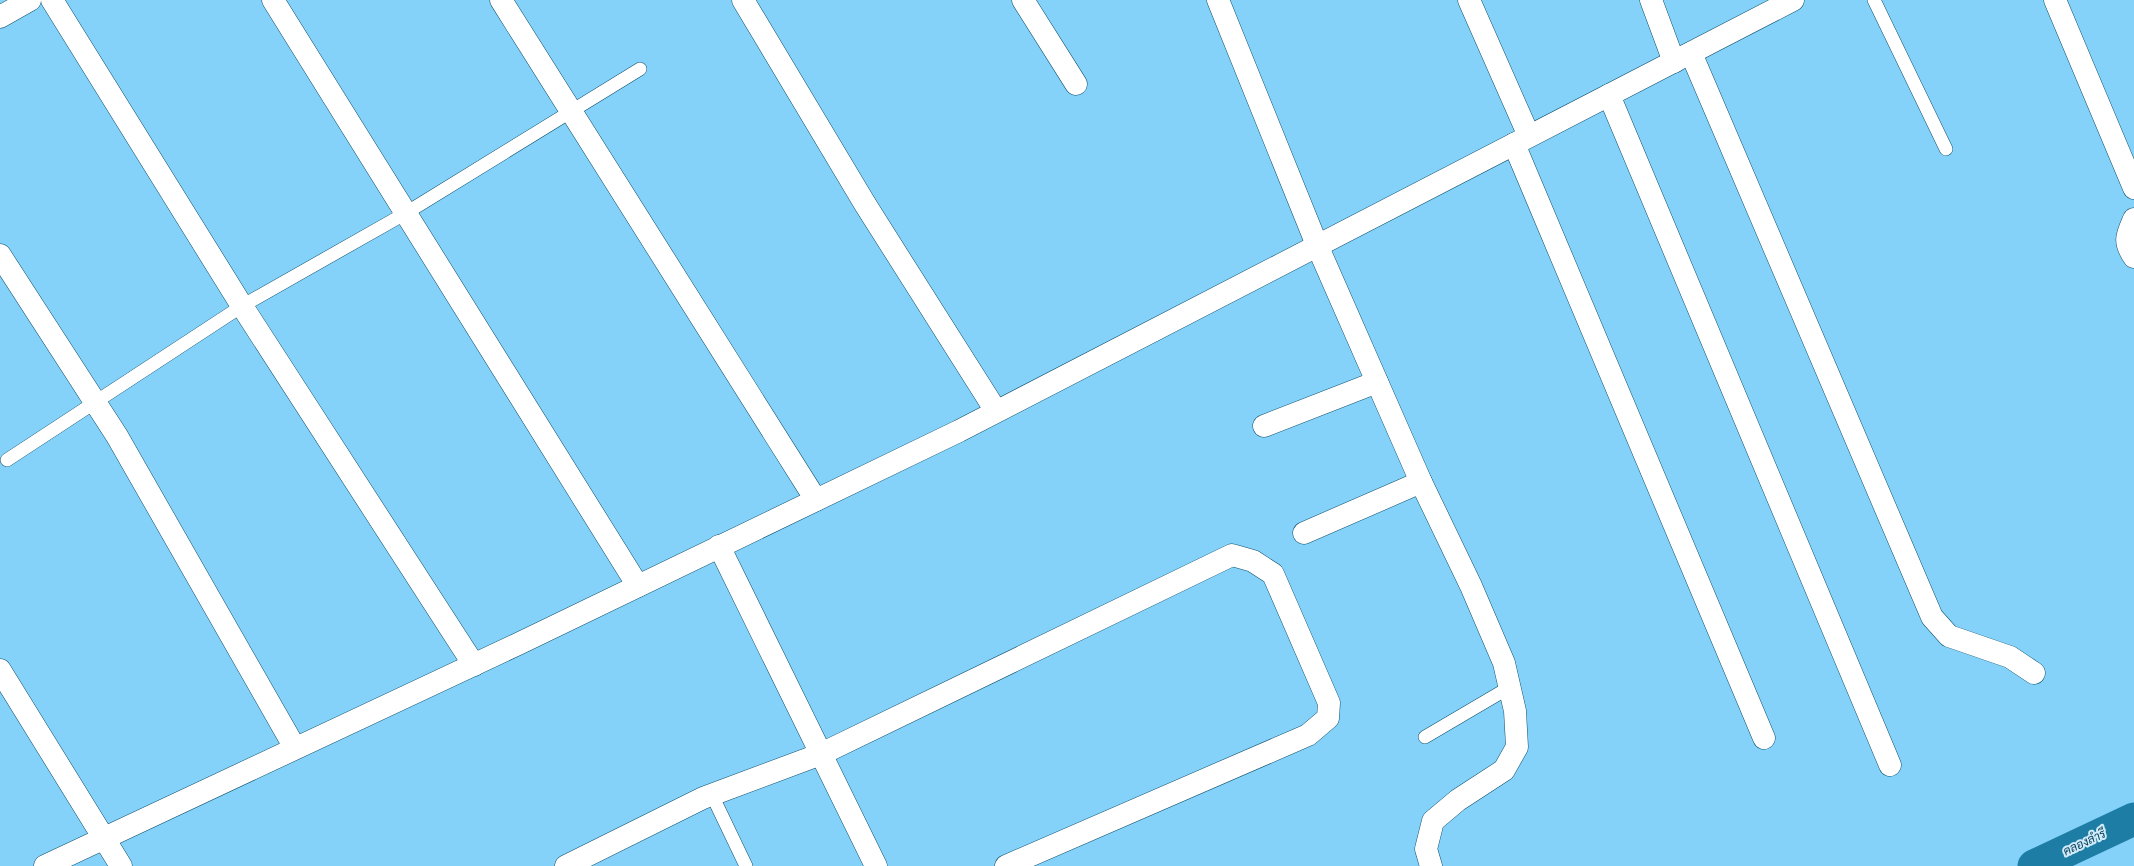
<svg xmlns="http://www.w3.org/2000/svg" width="2134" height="866" viewBox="0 0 2134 866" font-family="'Noto Sans',Sarabun,sans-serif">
<rect width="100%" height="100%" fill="#84d2fa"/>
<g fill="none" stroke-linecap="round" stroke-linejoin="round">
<path stroke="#1d7da5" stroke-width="33" d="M 2034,866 L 2134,819"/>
<defs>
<g id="lane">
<path d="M 1874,0 L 1946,149"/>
<path d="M 7,460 L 242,306 L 406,213 L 640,69"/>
<path d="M 1425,737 L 1510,687"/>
<path d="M 712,795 L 746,866"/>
</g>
<g id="street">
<path d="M 52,0 L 242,306 L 474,665"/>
<path d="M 273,0 L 638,586"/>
<path d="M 501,0 L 816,500"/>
<path d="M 743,0 L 865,204 L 996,411"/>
<path d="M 1023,0 L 1076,84"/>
<path d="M 1218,0 L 1317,245 L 1421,482 L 1471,586 L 1504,663 L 1515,711 L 1517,747 L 1504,770 L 1458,800 L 1433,821 L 1426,849 L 1431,866"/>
<path d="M 1469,0 L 1529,136"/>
<path d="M 1651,0 L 1674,62"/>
<path d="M 2055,0 L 2134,188"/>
<path d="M 0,17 L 30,0"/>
<path d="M 1691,53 L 1932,617 L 1949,636 L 2010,657 L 2034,673"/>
<path d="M 1609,95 L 1890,765"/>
<path d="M 1514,144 L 1764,738"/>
<path d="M 2134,219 C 2127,235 2123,241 2134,257"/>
<path d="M 0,255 L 117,436 L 295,748"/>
<path d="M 1264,426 L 1377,382"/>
<path d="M 1304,533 L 1421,482"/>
<path d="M 719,546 L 876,866"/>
<path d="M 0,670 L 121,866"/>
<path d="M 45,866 L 518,644 L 959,431 L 1793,0"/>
<path d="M 566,866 L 703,798 L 821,754 L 1232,555 L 1253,561 L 1273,574 L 1329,703 L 1328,718 L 1308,735 L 1006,866"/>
</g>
</defs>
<use href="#lane" stroke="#10516d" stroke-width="14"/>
<use href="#street" stroke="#10516d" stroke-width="23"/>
<use href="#lane" stroke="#fff" stroke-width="13"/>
<use href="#street" stroke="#fff" stroke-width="22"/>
</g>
<g text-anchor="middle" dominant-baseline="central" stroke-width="4" stroke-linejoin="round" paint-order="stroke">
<g font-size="12" font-style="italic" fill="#083d52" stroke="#cfecfc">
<text transform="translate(2084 842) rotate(-25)">คลองลำรี</text>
</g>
</g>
</svg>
